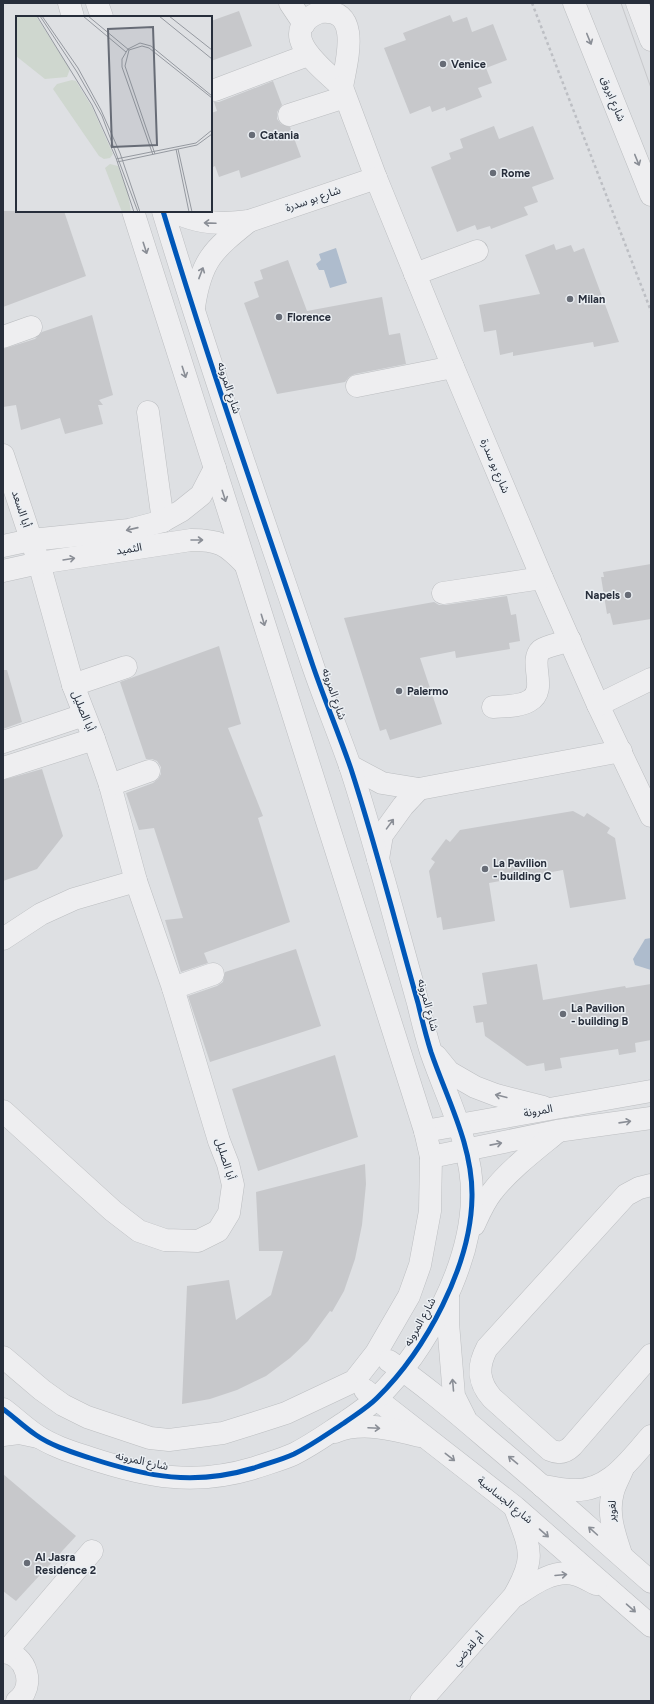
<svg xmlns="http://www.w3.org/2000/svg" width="654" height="1704" viewBox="0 0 654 1704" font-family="Figtree,'Noto Sans Arabic',sans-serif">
<rect width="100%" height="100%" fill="#dee0e3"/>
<g fill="#aebccd">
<path d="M 336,248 L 347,283 L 330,288 L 324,270 L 319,270 L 316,264 L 321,260 L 319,254 Z"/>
<path d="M 651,938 L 651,970 L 635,965 L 633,959 L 645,939 Z"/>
</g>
<g fill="#c7c8cb">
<path d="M 239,11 L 252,46 L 211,61 L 211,21 Z"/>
<path d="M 450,15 L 453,22 L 467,17 L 472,32 L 493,24 L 507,60 L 486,68 L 492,83 L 478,88 L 482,97 L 446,111 L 445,107 L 432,112 L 430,106 L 410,114 L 384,48 L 406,40 L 403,33 Z"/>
<path d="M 273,81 L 282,105 L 277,112 L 277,119 L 281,124 L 290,127 L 301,157 L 241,178 L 239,170 L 219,177 L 215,166 L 211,168 L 211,113 L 217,111 L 214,102 L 219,102 Z"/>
<path d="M 494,126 L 499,139 L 533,126 L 554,179 L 532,187 L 538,202 L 524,207 L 528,215 L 491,229 L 490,226 L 477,230 L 475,225 L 457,232 L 431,167 L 451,159 L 449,153 L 463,148 L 460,139 Z"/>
<path d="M 3,211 L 64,211 L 86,276 L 3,307 Z"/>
<path d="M 554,244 L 556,250 L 571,245 L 574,252 L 584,248 L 619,342 L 594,347 L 593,342 L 513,356 L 513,352 L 500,355 L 496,330 L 484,332 L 479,305 L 540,294 L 525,255 Z"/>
<path d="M 288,260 L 307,311 L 382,297 L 389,335 L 400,333 L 406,364 L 355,374 L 349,377 L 345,382 L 277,394 L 244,303 L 259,297 L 254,282 L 263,279 L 260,270 Z"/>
<path d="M 92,315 L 113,395 L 99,400 L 103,405 L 98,405 L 103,424 L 65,434 L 60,418 L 21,430 L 16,405 L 3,407 L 3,349 L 35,339 L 42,332 Z"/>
<path d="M 651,564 L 651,619 L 613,625 L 610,613 L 607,614 L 601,577 L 604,577 L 603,572 Z"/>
<path d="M 507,596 L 511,615 L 516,614 L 520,641 L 509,643 L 510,649 L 456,658 L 455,651 L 420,658 L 442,724 L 390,740 L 386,729 L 380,731 L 344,618 L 434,602 L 439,605 L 445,605 Z"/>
<path d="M 219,646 L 241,724 L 228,728 L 263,816 L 258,818 L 290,922 L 204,953 L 208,963 L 181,972 L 165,920 L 183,918 L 154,828 L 139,830 L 126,793 L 153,783 L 158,779 L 161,774 L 161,767 L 157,761 L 152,759 L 146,759 L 120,682 Z"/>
<path d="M 3,670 L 7,670 L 22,722 L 3,729 Z"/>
<path d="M 42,769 L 63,836 L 37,869 L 3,881 L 3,780 Z"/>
<path d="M 573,811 L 584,817 L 587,813 L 610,828 L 607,833 L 615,838 L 626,899 L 570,908 L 563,870 L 489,883 L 495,921 L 443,930 L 441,917 L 437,918 L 429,871 L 435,862 L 431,859 L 446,839 L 450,842 L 460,830 Z"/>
<path d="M 296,949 L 321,1026 L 210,1062 L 188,996 L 217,986 L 223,982 L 225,972 Z"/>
<path d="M 537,964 L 543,1000 L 625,986 L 626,988 L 651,984 L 651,1040 L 635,1043 L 636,1052 L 619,1055 L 618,1049 L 560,1058 L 562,1068 L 545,1071 L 544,1063 L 527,1066 L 485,1036 L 483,1022 L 476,1023 L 473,1006 L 487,1004 L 482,973 Z"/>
<path d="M 335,1055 L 358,1137 L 258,1171 L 232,1089 Z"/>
<path d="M 365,1164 L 366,1184 L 362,1225 L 355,1259 L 344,1291 L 332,1312 L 330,1311 L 308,1341 L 290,1358 L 266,1376 L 237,1390 L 210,1399 L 182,1404 L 187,1286 L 229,1280 L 236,1320 L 271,1295 L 283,1251 L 259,1251 L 256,1192 Z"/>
<path d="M 3,1474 L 76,1536 L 16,1601 L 3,1591 Z"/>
</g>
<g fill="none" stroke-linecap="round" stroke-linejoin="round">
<defs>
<g id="minor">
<path d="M 69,3 L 73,17"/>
<path d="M 97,3 L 102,17"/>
<path d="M 290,3 L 304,24"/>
<path d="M 574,3 L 651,195"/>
<path d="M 637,3 L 651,40"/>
<path d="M 320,12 C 363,7 346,63 342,87 C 323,69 272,32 320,12 Z"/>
<path d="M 342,87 L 376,178 L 453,367 L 542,578 L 598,705 L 651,816"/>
<path d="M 215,90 L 308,55"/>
<path d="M 289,115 L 345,97"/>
<path d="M 173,211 C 197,224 222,225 249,221 L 376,178"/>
<path d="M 415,274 L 477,251"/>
<path d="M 194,307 C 201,260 213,250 249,221"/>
<path d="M 3,337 L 31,327"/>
<path d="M 357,386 L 453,367"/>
<path d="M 148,412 L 163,521"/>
<path d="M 3,455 L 39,563 L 73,685 L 94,739 L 110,785 L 136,881 L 173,988 L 219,1141 L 228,1164 L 233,1185 L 229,1213 L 218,1231 L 198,1241 L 165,1240 L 139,1231 L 113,1211 L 3,1111"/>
<path d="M 3,546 L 31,540 L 129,530 L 163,521 L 181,511 L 201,495 L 215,468"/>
<path d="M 3,571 L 39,563 L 191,540 C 219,540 226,544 245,564"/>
<path d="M 443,593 L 542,578"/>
<path d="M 73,685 L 126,667"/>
<path d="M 598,705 L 651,679"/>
<path d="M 493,707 C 504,706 519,707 529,701 C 549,690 528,662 541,650 C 546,646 563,643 570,640"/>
<path d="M 3,742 L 84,715"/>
<path d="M 350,766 L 382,783 L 419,789 L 621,751"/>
<path d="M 3,768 L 94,739"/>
<path d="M 110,785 L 149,771"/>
<path d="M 378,859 L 382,835 L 403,806 L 419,789"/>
<path d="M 3,939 L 41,914 L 74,899 L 136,881"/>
<path d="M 173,988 L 213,974"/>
<path d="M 436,1056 L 449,1072 L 475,1087 L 496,1095 L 543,1107"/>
<path d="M 425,1131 L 651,1091"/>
<path d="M 431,1157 L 557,1131 L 651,1118"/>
<path d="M 651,1185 L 639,1188 L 626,1195 L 487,1348 C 477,1367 478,1382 492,1398 L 550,1450 C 559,1454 565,1453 572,1446 L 651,1355"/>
<path d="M 474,1225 C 479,1214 484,1202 492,1192 C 509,1170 534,1151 556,1133"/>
<path d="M 448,1297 L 448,1323 L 454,1396 L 465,1418"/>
<path d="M 3,1357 L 42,1390 L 63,1405 L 87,1417 L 150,1438 L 169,1440 L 223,1433 L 255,1423 L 286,1413 L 354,1381 L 376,1353 L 409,1296 L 420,1265 L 430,1211 L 431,1157 L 425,1131 L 246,566 L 133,211"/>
<path d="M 389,1361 C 426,1386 459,1415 493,1444 C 547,1489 598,1536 651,1582"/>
<path d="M 365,1390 L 515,1507 L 651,1626"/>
<path d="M 3,1409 C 14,1417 24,1427 36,1435 C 52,1446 72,1452 90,1458 C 148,1477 194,1486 254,1468 C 268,1463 281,1460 294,1454 C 312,1445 327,1434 344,1423 C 355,1415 367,1408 377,1398 C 426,1350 471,1266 472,1197 C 473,1146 447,1099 431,1052 C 426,1036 422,1020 418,1003 C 396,925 376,846 351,769 C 339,734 325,701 313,666 C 262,515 209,364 163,211"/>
<path d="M 335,1432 C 360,1421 394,1429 419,1436"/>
<path d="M 3,1435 L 19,1433 L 38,1437"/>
<path d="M 542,1486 C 552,1487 563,1490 573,1490 C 609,1492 630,1459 651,1436"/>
<path d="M 621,1554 C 614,1533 607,1513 613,1492 C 615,1484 620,1476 623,1468"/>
<path d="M 517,1595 C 533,1584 555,1568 577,1575 C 583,1577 590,1581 596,1584"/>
<path d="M 3,1652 C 27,1654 36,1687 17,1701"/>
<path d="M 6,1652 L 92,1551"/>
<path d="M 421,1701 L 514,1596 C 537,1556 530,1549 515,1508"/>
</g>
</defs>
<use href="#minor" stroke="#bcbec1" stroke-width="23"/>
<path stroke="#bdbfc4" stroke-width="2.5" stroke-dasharray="3 3" stroke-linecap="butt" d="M 532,3 L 651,311"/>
<use href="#minor" stroke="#eeeef0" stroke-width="22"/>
<path stroke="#c7c8cb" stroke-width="1" d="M 621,3 L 651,88"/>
<defs>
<path id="cycleway" d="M 3,1409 C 14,1417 24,1427 36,1435 C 52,1446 72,1452 90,1458 C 148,1477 194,1486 254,1468 C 268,1463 281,1460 294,1454 C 312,1445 327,1434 344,1423 C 355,1415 367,1408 377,1398 C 426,1350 471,1266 472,1197 C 473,1146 447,1099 431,1052 C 426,1036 422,1020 418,1003 C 396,925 376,846 351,769 C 339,734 325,701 313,666 C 262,515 209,364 163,211"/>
</defs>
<use href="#cycleway" stroke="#ebeff3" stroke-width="8"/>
<use href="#cycleway" stroke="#0057b8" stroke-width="5"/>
</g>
<defs><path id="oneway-shaft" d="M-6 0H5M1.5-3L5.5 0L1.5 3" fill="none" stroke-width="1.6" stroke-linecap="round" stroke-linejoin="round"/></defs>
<g stroke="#8a8e96">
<use href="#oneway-shaft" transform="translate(589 39) rotate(68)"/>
<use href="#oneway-shaft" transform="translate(637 160) rotate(68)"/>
<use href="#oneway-shaft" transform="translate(210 223) rotate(-178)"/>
<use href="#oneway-shaft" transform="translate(145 248) rotate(72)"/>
<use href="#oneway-shaft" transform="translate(201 273) rotate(-69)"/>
<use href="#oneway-shaft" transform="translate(184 372) rotate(72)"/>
<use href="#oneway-shaft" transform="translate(224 496) rotate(72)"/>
<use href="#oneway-shaft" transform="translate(132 529) rotate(167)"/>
<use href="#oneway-shaft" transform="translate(197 540)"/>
<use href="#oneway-shaft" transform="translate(69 559) rotate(-9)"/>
<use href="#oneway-shaft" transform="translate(263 620) rotate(73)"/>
<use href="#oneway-shaft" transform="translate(390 824) rotate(-54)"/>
<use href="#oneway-shaft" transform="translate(501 1096) rotate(-166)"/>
<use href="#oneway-shaft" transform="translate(625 1122) rotate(-8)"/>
<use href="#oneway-shaft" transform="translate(496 1144) rotate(-11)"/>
<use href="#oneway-shaft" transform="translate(453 1385) rotate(-95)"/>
<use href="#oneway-shaft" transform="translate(374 1428) rotate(3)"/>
<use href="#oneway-shaft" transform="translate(450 1457) rotate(38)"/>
<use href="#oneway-shaft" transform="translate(513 1460) rotate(-140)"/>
<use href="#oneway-shaft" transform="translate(593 1531) rotate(-138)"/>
<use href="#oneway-shaft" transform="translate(544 1533) rotate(41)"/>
<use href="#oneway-shaft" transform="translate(561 1575) rotate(-5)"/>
<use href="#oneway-shaft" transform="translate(631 1608) rotate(41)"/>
</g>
<g fill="#676c76" stroke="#ebeff3" stroke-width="1.5">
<circle cx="443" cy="64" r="4"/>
<circle cx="252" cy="135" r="4"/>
<circle cx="493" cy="173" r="4"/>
<circle cx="570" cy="299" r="4"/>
<circle cx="279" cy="317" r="4"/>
<circle cx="628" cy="595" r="4"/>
<circle cx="399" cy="691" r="4"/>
<circle cx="485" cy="869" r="4"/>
<circle cx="563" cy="1014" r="4"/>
<circle cx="27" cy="1563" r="4"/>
</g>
<g text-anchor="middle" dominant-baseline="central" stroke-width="3" stroke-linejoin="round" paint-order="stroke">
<g font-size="11" font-weight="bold" fill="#272e3b" stroke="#ebeff3" text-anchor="start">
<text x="451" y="64">Venice</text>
<text x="260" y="135">Catania</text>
<text x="501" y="173">Rome</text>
<text x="578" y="299">Milan</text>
<text x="287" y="317">Florence</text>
<text x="620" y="595" text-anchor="end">Napels</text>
<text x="407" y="691">Palermo</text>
<text x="493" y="863">La Pavilion<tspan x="493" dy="13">- building C</tspan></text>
<text x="571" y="1008">La Pavilion<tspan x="571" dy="13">- building B</tspan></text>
<text x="35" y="1557">Al Jasra<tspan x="35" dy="13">Residence 2</tspan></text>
</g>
<g font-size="11" fill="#272e3b" stroke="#ebeff3">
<text transform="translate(613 99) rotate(68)">شارع ابروق</text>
<text transform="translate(313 199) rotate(-19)">شارع بو سدرة</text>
<text transform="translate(229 388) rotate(72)">شارع المرونه</text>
<text transform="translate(495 466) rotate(67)">شارع بو سدرة</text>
<text transform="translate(21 509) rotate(72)">أبا السعد</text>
<text transform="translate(129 549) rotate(-9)">الثميد</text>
<text transform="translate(334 694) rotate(71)">شارع المرونه</text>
<text transform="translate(83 711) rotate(68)">أبا الصليل</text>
<text transform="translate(428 1005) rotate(75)">شارع المرونه</text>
<text transform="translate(538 1111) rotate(-10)">المرونة</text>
<text transform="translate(225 1159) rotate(73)">أبا الصليل</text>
<text transform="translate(420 1322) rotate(-61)">شارع المرونه</text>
<text transform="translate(142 1461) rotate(12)">شارع المرونه</text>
<text transform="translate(505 1500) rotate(39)">شارع الجساسية</text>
<text transform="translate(612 1511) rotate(-89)">لغوير</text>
<text transform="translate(468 1649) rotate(-48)">أم لقرضي</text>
</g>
</g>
<g transform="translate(16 16)">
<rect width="196" height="196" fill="#dee0e3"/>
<path d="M 0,0 L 20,0 L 54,53 L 51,61 L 29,63 L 0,40 ZM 56,64 L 60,65 L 76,91 L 97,138 L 94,142 L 88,143 L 83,140 L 37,73 L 41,68 ZM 94,148 L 102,150 L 112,177 L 115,196 L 106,196 L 89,152 Z" fill="#cfd7cf"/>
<path fill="none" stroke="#9599a0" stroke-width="1" d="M 21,0 L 76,89 L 100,142 L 118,196M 24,0 L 61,56 L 86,100 L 122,196M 26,0 L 62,52 L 85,94 L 104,137 L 124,196M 67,0 L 110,36M 72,0 L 113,34M 143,0 L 196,43M 153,0 L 196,34M 160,133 L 173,196M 162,133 L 176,196M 139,138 L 109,50 L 113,34 L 126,30 L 133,32 L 196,82M 137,139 L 106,51 L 106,43 L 112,33 L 124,27 L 135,30 L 196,80M 100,143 L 180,127 L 196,114M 101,146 L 181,129 L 196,118"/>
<path fill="#676c76" fill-opacity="0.15" stroke="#676c76" stroke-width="2" d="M 137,11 L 141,129 L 96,131 L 92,13 Z"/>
<rect width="196" height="196" fill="none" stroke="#272e3b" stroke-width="2"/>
</g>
<rect width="654" height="1704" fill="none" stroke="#272e3b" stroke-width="8"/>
</svg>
